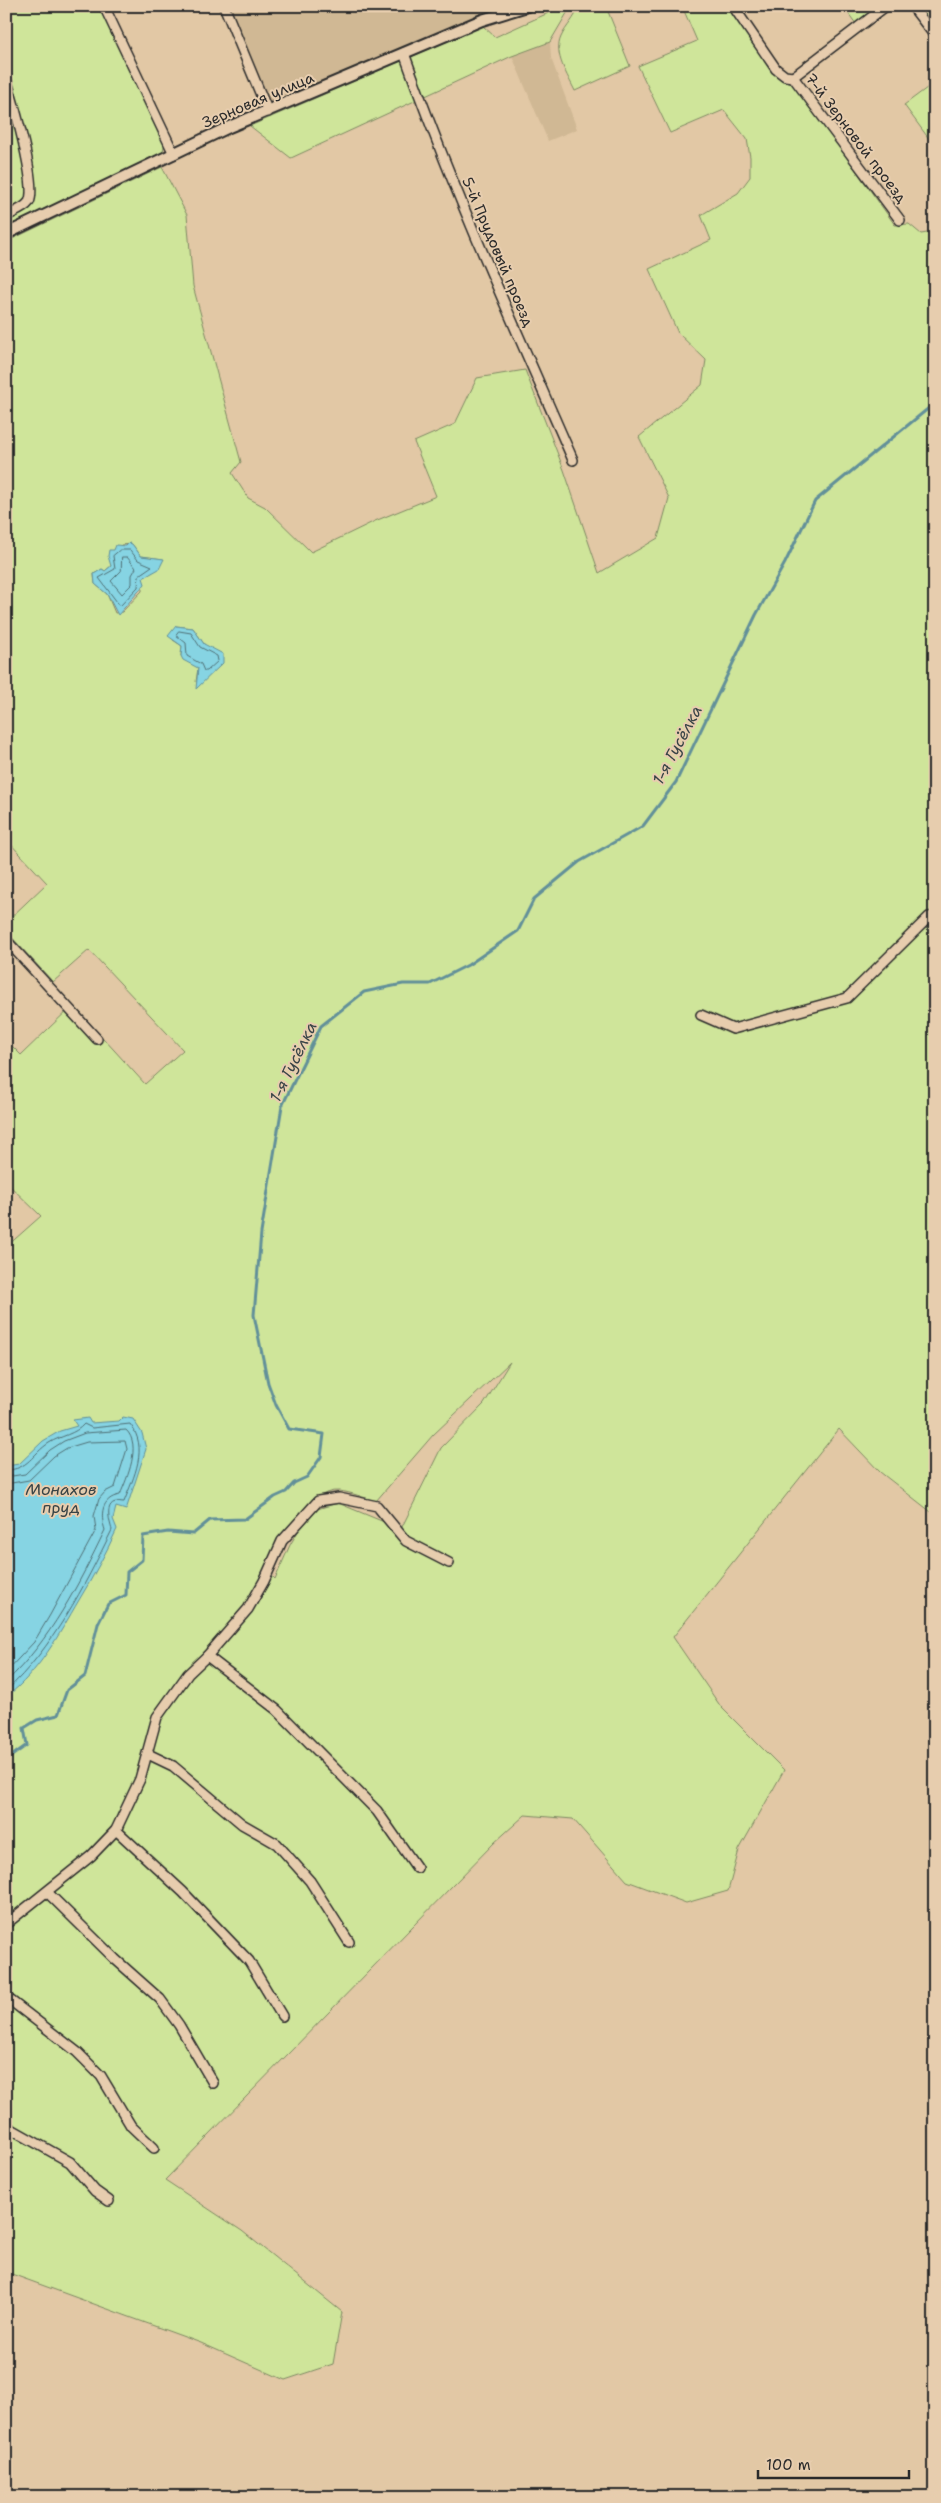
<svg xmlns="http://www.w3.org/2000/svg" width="941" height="2503" viewBox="0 0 941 2503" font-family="'Shantell Sans',sans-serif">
<rect width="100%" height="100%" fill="#e2c8a5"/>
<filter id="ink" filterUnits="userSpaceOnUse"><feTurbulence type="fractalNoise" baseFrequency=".02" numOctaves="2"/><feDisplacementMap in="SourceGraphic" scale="10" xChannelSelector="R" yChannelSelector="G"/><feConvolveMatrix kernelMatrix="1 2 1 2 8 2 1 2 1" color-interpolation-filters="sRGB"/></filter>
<g filter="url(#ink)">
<g fill="#d0b894">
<path d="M 228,6 L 502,6 L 274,104 L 268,100 Z"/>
<path d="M 550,42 L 551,58 L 577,129 L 548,141 L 512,56 Z"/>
</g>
<g fill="#cfe59a" stroke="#7d8862" fill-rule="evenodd">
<path d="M 6,6 L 109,6 L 171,141 L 164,146 L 163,152 L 6,229 Z"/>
<path d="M 564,6 L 570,8 L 550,42 L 512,56 L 291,158 L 250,126 L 483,26 L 495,37 Z"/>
<path d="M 579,6 L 611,6 L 607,9 L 630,66 L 575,91 C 568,76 553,54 561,37 C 566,26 575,19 579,6 Z"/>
<path d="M 682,6 L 729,6 L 791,80 L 895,225 L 909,224 L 921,234 L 927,233 L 935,227 L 935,1515 L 880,1472 L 839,1429 L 673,1637 L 721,1707 L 784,1770 L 739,1850 L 728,1891 L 686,1903 L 627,1881 L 573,1819 L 525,1815 L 494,1843 L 165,2180 L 242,2231 L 342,2312 L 333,2364 L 285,2380 L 201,2343 L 6,2272 L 6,1247 L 41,1216 L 6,1182 L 6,1040 L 21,1055 L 73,1005 L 145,1084 L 183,1050 L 89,950 L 53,982 L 6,931 L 6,922 L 47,883 L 6,839 L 6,242 L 162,167 L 187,215 L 193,286 L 241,462 L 232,473 L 248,498 L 265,507 L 311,552 L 375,521 L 436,496 L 414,442 L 455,424 L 477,378 L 525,370 L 564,470 L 599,573 L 658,538 L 669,498 L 639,437 L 702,385 L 706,360 L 678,333 L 649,269 L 711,240 L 701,215 L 738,193 L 750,177 L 750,157 L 747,139 L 724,110 L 670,133 L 638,66 L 697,41 ZM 132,544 L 141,556 L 163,559 L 153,572 L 142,578 L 142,591 L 122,612 L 115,613 L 107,594 L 95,584 L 94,574 L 102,569 L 105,571 L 111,566 L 121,545 ZM 176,626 L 193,628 L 204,644 L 223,663 L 205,679 L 196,682 L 198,668 L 181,656 L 182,646 L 173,640 ZM 510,1362 L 484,1404 L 441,1448 L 401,1529 L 338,1503 L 317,1509 L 303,1523 L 290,1545 L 275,1579 L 265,1569 C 277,1546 308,1488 339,1491 C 351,1492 364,1498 376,1501 L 433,1435 Z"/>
<path d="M 843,6 L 879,6 L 856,24 Z"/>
<path d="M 916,6 L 935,6 L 935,30 Z"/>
<path d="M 935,82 L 935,147 L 904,105 Z"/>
</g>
<g fill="#86d4e3" stroke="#629099">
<path d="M 129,543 L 132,544 L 141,556 L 164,559 L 159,569 L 143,578 L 145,584 L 118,615 L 107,594 L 95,584 L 94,574 L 102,569 L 105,571 L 111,566 L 108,556 L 109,550 L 114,550 L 116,545 L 126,546 Z"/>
<path d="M 176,626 L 193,628 L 204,644 L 223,654 L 223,663 L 196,689 L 198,668 L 183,660 L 181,656 L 182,646 L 168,636 Z"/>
<path d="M 123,1417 L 133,1419 L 142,1433 L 146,1449 L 126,1510 L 116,1507 L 113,1519 L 117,1529 C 106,1553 93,1577 79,1600 C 58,1636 40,1671 6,1697 L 6,1466 L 19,1464 L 43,1441 L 60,1431 L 77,1426 L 73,1420 L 88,1418 L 91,1423 L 119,1421 Z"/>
</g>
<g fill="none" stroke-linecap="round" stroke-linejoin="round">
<g stroke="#4f6f75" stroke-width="1">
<path d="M 120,550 L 130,550 L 138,560 L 152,566 L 139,575 L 138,587 L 120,606 L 99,578 L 115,569 L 113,556 Z"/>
<path d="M 122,557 L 127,557 L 136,568 L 132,575 L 132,584 L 122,594 L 111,581 L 121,571 Z"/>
<path d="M 179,631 L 191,633 L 200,647 L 217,656 L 218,661 L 207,671 L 204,671 L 201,664 L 187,656 L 186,643 L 176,635 Z"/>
<path d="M 6,1470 C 28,1470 32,1454 49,1443 C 60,1436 76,1434 84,1424 L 92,1428 L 130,1424 C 149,1448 134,1476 124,1502 C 121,1502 119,1501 116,1502 C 104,1504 110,1523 112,1530 C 84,1587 53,1648 6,1691"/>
<path d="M 6,1477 L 25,1474 L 50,1450 L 64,1441 L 85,1433 L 126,1430 C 142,1445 127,1478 120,1495 C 101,1498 100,1515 105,1530 C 79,1584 50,1641 6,1682"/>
<path d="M 6,1484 L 29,1480 L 54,1456 L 67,1448 L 87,1442 L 125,1441 L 127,1449 L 115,1487 L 105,1492 L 99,1499 L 94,1516 L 96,1530 L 50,1615 L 34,1642 L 6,1672"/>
</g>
<path stroke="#629099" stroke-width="3" d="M 6,1760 L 27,1745 L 24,1728 L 37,1720 L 58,1715 L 67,1690 L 85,1676 L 98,1624 L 108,1604 L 126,1595 L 127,1572 L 142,1560 L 143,1536 L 168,1532 L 193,1534 L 210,1520 L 245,1519 L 275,1497 L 286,1492 L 294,1483 L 307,1477 L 321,1457 L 324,1434 L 289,1429 L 276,1405 L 268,1383 L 254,1315 L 261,1233 L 282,1106 L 321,1026 L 364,992 L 403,984 L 430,984 L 468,965 L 518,931 L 534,899 L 579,862 L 643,826 L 676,782 L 756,615 L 785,563 L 815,501 L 935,403"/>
<defs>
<g id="minor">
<path d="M 104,6 L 174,154"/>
<path d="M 224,6 L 268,112"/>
<path d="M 733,6 L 776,69 L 785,76 L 793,77 L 900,220"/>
<path d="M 912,6 L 935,36"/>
<path d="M 404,53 C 453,191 514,325 573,460"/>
<path d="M 793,77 L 886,6"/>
<path d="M 6,78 C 12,98 38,186 29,202 C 24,209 14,212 6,216"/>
<path d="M 6,940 L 97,1039"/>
<path d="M 701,1015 L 733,1029 L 847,998 L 929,917 L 935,916"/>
<path d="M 207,1656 L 277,1710 L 377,1811 L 417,1868"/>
<path d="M 148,1754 L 173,1766 L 242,1824 L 277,1844 L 310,1881 L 349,1942"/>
<path d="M 116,1830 L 183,1892 L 249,1961 L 282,2016"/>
<path d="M 48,1893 L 115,1959 L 160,1999 L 179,2025 L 213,2083"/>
<path d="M 6,1924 L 91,1856 L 116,1830 L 140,1779 L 157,1717 L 188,1674 L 207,1656 L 248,1609 L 264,1581 L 282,1541 L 318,1501 L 339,1498 L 377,1506 L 406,1541 L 449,1563"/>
<path d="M 6,1997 L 77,2052 L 101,2076 L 131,2126 L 154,2148"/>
<path d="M 6,2126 L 70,2162 L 95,2191 L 109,2201"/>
</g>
<path id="tertiary" d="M 6,234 L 229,127 L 482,20 L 527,6"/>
</defs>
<use href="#minor" stroke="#2b2b2b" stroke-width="12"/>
<use href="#tertiary" stroke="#2b2b2b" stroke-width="14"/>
<use href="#minor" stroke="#e7cdae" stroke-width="9"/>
<use href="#tertiary" stroke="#e7cdae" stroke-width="10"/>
</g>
</g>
<g text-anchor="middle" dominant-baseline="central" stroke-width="4" stroke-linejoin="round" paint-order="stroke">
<g font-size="15" fill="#2b2b2b" stroke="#e7cdae">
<text transform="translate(258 100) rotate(-23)">Зерновая улица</text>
<text transform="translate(856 138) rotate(53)">7-й Зерновой проезд</text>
<text transform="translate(498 252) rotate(67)">5-й Прудовый проезд</text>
</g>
<g font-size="16" font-style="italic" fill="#394447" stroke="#e7cdae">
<text transform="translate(677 745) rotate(-62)">1-я Гусёлка</text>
<text transform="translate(293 1062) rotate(-64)">1-я Гусёлка</text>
<text x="61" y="1489">Монахов<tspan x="61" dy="18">пруд</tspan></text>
</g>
</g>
<rect width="941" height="2503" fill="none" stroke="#e7cdae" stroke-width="25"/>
<rect x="12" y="12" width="916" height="2478" fill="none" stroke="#2b2b2b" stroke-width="2" filter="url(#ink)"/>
<path d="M758 2470v8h151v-8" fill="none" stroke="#2b2b2b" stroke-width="2.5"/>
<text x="766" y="2470" font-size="15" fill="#2b2b2b" stroke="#e7cdae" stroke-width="4" paint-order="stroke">100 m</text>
</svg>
